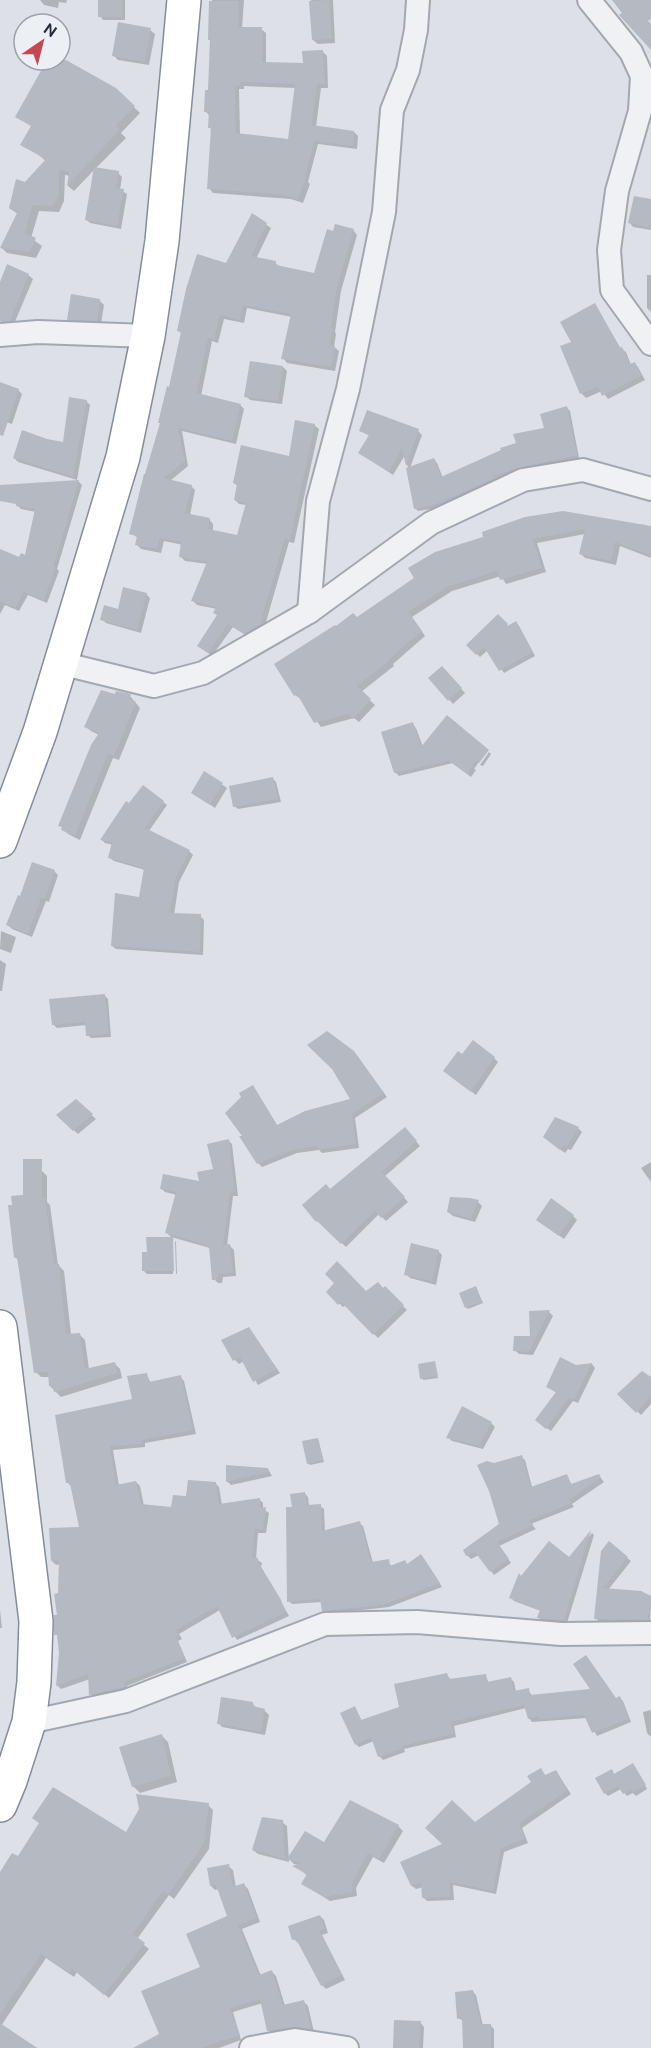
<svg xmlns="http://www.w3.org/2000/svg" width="651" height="2048" viewBox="0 0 651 2048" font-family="Ubuntu,sans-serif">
<rect width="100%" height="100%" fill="#dde0e6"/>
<g fill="#0003" fill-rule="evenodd">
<path d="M 40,0 L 67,0 L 66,3 L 59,2 L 58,8 L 44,5 Z"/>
<path d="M 100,0 L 125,0 L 125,20 L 103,20 L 100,16 Z"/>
<path d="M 212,0 L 244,0 L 242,29 L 261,29 L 266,33 L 266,63 L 304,64 L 323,52 L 327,56 L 328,88 L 321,88 L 316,127 L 354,132 L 358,136 L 357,149 L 318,144 L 308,182 L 310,184 L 303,203 L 291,199 L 213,193 L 209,188 L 212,130 L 210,128 L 210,116 L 206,112 L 209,92 ZM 244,86 L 296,88 L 289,141 L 240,135 L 239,89 L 244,89 Z"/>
<path d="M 311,0 L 333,0 L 335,43 L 318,44 L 313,40 Z"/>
<path d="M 150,30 L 155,34 L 149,65 L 118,60 L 114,56 Z"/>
<path d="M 60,58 L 115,89 L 140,113 L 121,133 L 126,138 L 95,169 L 118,173 L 122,177 L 120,190 L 127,194 L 121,229 L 90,223 L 86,219 L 95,169 L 74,191 L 68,186 L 70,176 L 65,175 L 64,201 L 59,212 L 39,211 L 31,238 L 42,246 L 36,258 L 7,253 L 1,247 L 18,214 L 9,208 L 26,183 L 46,161 L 36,153 L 48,60 L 60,60 Z"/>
<path d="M 651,199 L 651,230 L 633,227 L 630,223 Z"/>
<path d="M 252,215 L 271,228 L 256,259 L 275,263 L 280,267 L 315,275 L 334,233 L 353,230 L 357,235 L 341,291 L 335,332 L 336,334 L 334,347 L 339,351 L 335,371 L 287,363 L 283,358 L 292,317 L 247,308 L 244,323 L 224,319 L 218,343 L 212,341 L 201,396 L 240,405 L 244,409 L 236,444 L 182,431 L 188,466 L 170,481 L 191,486 L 195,490 L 190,515 L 209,519 L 213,524 L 213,533 L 239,537 L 246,505 L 239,504 L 235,500 L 238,486 L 234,483 L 290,458 L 314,425 L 319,429 L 294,543 L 289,542 L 264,629 L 249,637 L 233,627 L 212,656 L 199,646 L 218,616 L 215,613 L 217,609 L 197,605 L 193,601 L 208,564 L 185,561 L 180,556 L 183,545 L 164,541 L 161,553 L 141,549 L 137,545 L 138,538 L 131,533 L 170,389 L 182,334 L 179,331 L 227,265 Z"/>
<path d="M 8,266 L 28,275 L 33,279 L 14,324 L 8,325 L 0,321 L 0,286 Z"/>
<path d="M 647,275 L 651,275 L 651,312 L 647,308 Z"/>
<path d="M 99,300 L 104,305 L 101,324 L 73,323 L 69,319 Z"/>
<path d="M 595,305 L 621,349 L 626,352 L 631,365 L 634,363 L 638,367 L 645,380 L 608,399 L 602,391 L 586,398 L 582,394 L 562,347 L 573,342 Z"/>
<path d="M 283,367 L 287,371 L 282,404 L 250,400 L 246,396 Z"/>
<path d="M 0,384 L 18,390 L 22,394 L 12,424 L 0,420 Z"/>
<path d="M 86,401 L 90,405 L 77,480 L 18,462 L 14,458 L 47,441 L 64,443 Z"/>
<path d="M 567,408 L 570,411 L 579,458 L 524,469 L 495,479 L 497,482 L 438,508 L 418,511 L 415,508 L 409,468 L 407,465 L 405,455 L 393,475 L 360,453 L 370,436 L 361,431 L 418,431 L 422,435 L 410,468 L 434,459 L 437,463 L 443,478 L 518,444 L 546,429 Z"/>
<path d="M 78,481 L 82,485 L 57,569 L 59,571 L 47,603 L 28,595 L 19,611 L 5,605 L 0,614 L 0,575 L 26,557 L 36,512 L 21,509 L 15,503 Z"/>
<path d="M 642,524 L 651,528 L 651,558 L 620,546 L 616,565 L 585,558 L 580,553 L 585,534 L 537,543 L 546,572 L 506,584 L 501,576 L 452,591 L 412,617 L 425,636 L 393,664 L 394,666 L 361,692 L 375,705 L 359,722 L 354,718 L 321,727 L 301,699 L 295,695 L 357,619 L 485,538 L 483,533 L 641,526 Z"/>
<path d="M 146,594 L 150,598 L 141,633 L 106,623 L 102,619 Z"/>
<path d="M 498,616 L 509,627 L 516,623 L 519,626 L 535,656 L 504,673 L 488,650 L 480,657 L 468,645 Z"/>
<path d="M 446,672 L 465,693 L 453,704 L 430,678 Z"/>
<path d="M 116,696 L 130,696 L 140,708 L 119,760 L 113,758 L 80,840 L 68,834 L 60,825 L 99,735 L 91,731 L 86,727 Z"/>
<path d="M 412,724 L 416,728 L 423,747 L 487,750 L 474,769 L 476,770 L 471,777 L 453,763 L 399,776 L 395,772 Z"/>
<path d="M 489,752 L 491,754 L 483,766 L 480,765 Z"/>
<path d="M 205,773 L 227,788 L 215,808 L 193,793 Z"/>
<path d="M 273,779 L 276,782 L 281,802 L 238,809 L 234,806 Z"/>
<path d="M 163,802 L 167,805 L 149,831 L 189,851 L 193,855 L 179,882 L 174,915 L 200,916 L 204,920 L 203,955 L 116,949 L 112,946 L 140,898 L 145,870 L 114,861 L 110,858 L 113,845 L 105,843 L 102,840 L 129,805 Z"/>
<path d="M 54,871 L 58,875 L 49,902 L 46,901 L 32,937 L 12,929 L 8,925 L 21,898 Z"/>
<path d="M 1,931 L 16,937 L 11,953 L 0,949 Z"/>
<path d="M 0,960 L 6,964 L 2,991 L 0,991 Z"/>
<path d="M 104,995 L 108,999 L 111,1037 L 91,1038 L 88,1035 L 87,1025 L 57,1028 L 53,1024 Z"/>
<path d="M 462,1056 L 494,1058 L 498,1062 L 476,1095 L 449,1075 Z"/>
<path d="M 357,1057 L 387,1097 L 355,1118 L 359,1148 L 322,1153 L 319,1150 L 297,1153 L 262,1167 L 258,1163 L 253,1086 L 278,1127 L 352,1100 Z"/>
<path d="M 75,1101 L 96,1119 L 78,1134 L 58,1115 Z"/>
<path d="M 578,1128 L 582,1132 L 571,1150 L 568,1149 L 565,1153 L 549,1141 Z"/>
<path d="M 408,1132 L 420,1146 L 385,1176 L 408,1202 L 386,1221 L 379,1214 L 346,1247 L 322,1223 L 331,1191 Z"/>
<path d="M 228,1140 L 232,1144 L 238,1196 L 233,1196 L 227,1246 L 230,1246 L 234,1250 L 236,1276 L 223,1277 L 222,1283 L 218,1283 L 214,1279 L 210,1248 L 171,1237 L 174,1240 L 172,1240 L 173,1274 L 147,1274 L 144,1271 L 148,1253 L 172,1238 L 167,1233 L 177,1195 L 165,1192 L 161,1188 L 201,1183 L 215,1170 Z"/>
<path d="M 651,1162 L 651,1182 L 641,1168 Z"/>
<path d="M 41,1170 L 47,1176 L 47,1202 L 50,1205 L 58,1265 L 64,1271 L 71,1335 L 80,1335 L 85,1340 L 89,1369 L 115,1364 L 120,1369 L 122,1378 L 61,1397 L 50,1386 L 50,1377 L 41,1377 L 36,1372 L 19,1260 L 15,1257 L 14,1206 L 25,1196 Z"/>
<path d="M 478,1202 L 482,1206 L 475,1222 L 453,1216 L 448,1212 Z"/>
<path d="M 573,1216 L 577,1220 L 564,1239 L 542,1223 Z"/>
<path d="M 175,1241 L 176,1242 L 177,1274 L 176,1274 Z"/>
<path d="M 438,1251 L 442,1255 L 436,1285 L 410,1278 L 406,1274 Z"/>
<path d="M 385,1288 L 407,1310 L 378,1338 L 346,1305 L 343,1307 L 328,1292 L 366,1293 Z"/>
<path d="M 476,1288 L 483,1303 L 468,1309 L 466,1307 Z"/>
<path d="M 549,1312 L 553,1316 L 533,1355 L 519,1354 L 515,1350 L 532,1338 L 531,1313 Z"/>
<path d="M 249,1329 L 280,1373 L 258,1385 L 244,1361 L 239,1364 L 235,1360 Z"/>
<path d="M 434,1363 L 438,1378 L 423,1380 L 422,1378 Z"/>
<path d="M 592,1364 L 595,1368 L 578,1403 L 573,1401 L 551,1431 L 541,1424 L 557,1393 L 548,1387 L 576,1367 Z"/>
<path d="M 146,1374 L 151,1383 L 180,1377 L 184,1381 L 196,1434 L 145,1443 L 145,1447 L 113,1450 L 119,1486 L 136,1482 L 140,1486 L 144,1506 L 173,1509 L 188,1498 L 215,1483 L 219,1487 L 222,1505 L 260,1500 L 263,1503 L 263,1509 L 269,1513 L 266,1533 L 258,1533 L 256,1559 L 262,1563 L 261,1567 L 289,1616 L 237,1640 L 220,1610 L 179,1634 L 182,1639 L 178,1641 L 187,1662 L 127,1686 L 128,1691 L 95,1698 L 91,1694 L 90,1679 L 61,1689 L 57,1685 L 61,1653 L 59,1637 L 56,1634 L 59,1617 L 61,1564 L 56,1565 L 52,1561 L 80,1529 L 71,1486 L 67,1482 L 134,1401 Z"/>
<path d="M 651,1379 L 651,1404 L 641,1415 L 619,1394 Z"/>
<path d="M 491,1423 L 495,1427 L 483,1449 L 452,1441 L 448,1437 Z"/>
<path d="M 318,1439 L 324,1462 L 310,1465 L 308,1463 Z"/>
<path d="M 521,1457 L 525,1460 L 532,1487 L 566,1475 L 572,1485 L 599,1476 L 604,1482 L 572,1504 L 574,1507 L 531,1524 L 536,1529 L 499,1546 L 511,1563 L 494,1575 L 479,1555 L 471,1559 L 467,1555 L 501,1524 L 494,1464 Z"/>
<path d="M 268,1469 L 272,1476 L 231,1485 L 227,1481 Z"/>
<path d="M 305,1494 L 308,1497 L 309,1506 L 320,1506 L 324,1509 L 325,1532 L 359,1523 L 363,1526 L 373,1563 L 388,1561 L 392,1567 L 405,1562 L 408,1565 L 424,1559 L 442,1587 L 389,1607 L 327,1614 L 323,1610 L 322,1602 L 292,1604 L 289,1601 L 293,1509 Z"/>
<path d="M 592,1533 L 594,1535 L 567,1623 L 542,1621 L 539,1618 L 541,1611 L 514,1601 L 511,1597 L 522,1578 L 570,1559 Z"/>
<path d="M 602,1551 L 627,1558 L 631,1561 L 608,1590 L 651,1597 L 650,1623 L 614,1623 L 599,1622 L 596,1618 Z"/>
<path d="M 0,1610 L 2,1628 L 0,1628 Z"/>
<path d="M 447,1675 L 451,1680 L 485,1675 L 489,1683 L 510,1678 L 514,1682 L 516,1692 L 528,1689 L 532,1696 L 619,1698 L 623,1701 L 631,1722 L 597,1736 L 587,1718 L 532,1722 L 529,1718 L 526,1708 L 454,1726 L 456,1737 L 404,1749 L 405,1752 L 383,1760 L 379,1756 L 374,1741 L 359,1747 L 356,1744 L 355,1708 L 362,1721 L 401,1708 Z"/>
<path d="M 253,1704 L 256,1709 L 265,1711 L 269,1715 L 265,1735 L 222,1727 L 219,1723 Z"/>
<path d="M 651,1710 L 651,1737 L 647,1733 L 643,1712 Z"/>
<path d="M 162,1736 L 168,1742 L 177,1782 L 140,1793 L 133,1786 Z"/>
<path d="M 635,1768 L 647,1789 L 636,1796 L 633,1793 L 627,1796 L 621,1789 L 608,1796 L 605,1793 L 611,1771 L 615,1775 Z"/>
<path d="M 540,1770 L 546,1776 L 556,1772 L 571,1794 L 522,1828 L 528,1843 L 504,1852 L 496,1894 L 453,1885 L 454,1900 L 427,1901 L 423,1897 L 423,1887 L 416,1889 L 412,1886 L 402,1862 L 444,1845 L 533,1783 Z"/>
<path d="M 208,1805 L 213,1810 L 209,1849 L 174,1899 L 169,1895 L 137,1939 L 149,1949 L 109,1998 L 77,1972 L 74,1977 L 46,1958 L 1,2026 L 37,2048 L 0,2048 L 0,1875 L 18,1858 L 126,1834 Z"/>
<path d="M 282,1822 L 287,1826 L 289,1862 L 258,1854 L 253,1850 Z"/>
<path d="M 398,1826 L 403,1831 L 384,1863 L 373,1857 L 356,1888 L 357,1896 L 330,1901 L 303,1884 L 308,1876 L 295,1866 L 299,1865 L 294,1864 L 289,1859 L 324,1844 Z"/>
<path d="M 228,1866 L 233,1870 L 236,1888 L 244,1885 L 248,1889 L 260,1922 L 242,1929 L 261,1976 L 272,1972 L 276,1976 L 285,2006 L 304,2002 L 308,2006 L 314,2032 L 273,2035 L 269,2031 L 263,2003 L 233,2012 L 241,2040 L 219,2048 L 137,2048 L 161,2035 L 202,1968 L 229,1917 L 219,1889 L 215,1890 L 211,1886 Z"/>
<path d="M 320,1916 L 324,1920 L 328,1933 L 322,1935 L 345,1980 L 326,1989 L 322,1985 L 300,1943 L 298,1943 L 294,1939 Z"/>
<path d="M 473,1992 L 476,1995 L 483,2026 L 491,2026 L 494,2029 L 494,2048 L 465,2048 L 464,2021 L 458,2018 Z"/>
<path d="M 420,2022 L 424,2027 L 423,2048 L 395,2048 Z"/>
</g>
<g fill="#b4b9c2" fill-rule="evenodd">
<rect x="98" y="0" width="24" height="17"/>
<path d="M 329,0 L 332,39 L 312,40 L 309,1 Z"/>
<path d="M 612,0 L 651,0 L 651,19 L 648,21 L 651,24 L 651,50 L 619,15 L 622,13 Z"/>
<path d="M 209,1 L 239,1 L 238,27 L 262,27 L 262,62 L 303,63 L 302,51 L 323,50 L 325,84 L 317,84 L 312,125 L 354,131 L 353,146 L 314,141 L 305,177 L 306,178 L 298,200 L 286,195 L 207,189 L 211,128 L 208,128 L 209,112 L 204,112 L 205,90 L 208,90 L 210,40 L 208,40 ZM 241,82 L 295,84 L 288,139 L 236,133 L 235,86 L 240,86 Z"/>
<path d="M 118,22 L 151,28 L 145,62 L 112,56 Z"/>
<path d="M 47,60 L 66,60 L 116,88 L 135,106 L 116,126 L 120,130 L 67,186 L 69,172 L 59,170 L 59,194 L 53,206 L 32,205 L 25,233 L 36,238 L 30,252 L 0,248 L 18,211 L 9,208 L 16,179 L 25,182 L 46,159 L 20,145 L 31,126 L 15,117 Z"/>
<path d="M 94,167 L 119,171 L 116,188 L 124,189 L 117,226 L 85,220 Z"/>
<path d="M 634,196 L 651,199 L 651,228 L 628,223 Z"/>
<path d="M 252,213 L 267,223 L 251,256 L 276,261 L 276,265 L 314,273 L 327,229 L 333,231 L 335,224 L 354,229 L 337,287 L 331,328 L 333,328 L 330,345 L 335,346 L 331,367 L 281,359 L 291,314 L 243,305 L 240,320 L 220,315 L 214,339 L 208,338 L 197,393 L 241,404 L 232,441 L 178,428 L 185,461 L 164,478 L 192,485 L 185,513 L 210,518 L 208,529 L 237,535 L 246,503 L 234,500 L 237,484 L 233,483 L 241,445 L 289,456 L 295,420 L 315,424 L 290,540 L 285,538 L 260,624 L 244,634 L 228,624 L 208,653 L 197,646 L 217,615 L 213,613 L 216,607 L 191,601 L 207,562 L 179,557 L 181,542 L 160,538 L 157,549 L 135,545 L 137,536 L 129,534 L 144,474 L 145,474 L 160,423 L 158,423 L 167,386 L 169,387 L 181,332 L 177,331 L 186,289 L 197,254 L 226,263 Z"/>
<path d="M 7,264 L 29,274 L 10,321 L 0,321 L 0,282 Z"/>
<path d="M 71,294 L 100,299 L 97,321 L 67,320 Z"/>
<path d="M 595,303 L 620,348 L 622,347 L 630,364 L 635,362 L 641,376 L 602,396 L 598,387 L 580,394 L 560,346 L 571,342 L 560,322 Z"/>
<path d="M 250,361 L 283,366 L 278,401 L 244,397 Z"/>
<path d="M 0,382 L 19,389 L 3,436 L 0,435 Z"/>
<path d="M 69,397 L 87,400 L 73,477 L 13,458 L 22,430 L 47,439 L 63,442 Z"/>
<path d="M 567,406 L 577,455 L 518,468 L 494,476 L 495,478 L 434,505 L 414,509 L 406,468 L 434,458 L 441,477 L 501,450 L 500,448 L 516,443 L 513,434 L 544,428 L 540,414 Z"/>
<path d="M 367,410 L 419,429 L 406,466 L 402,449 L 389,472 L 358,453 L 369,435 L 359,431 Z"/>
<path d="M 79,480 L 54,565 L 56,566 L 44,600 L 24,592 L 15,608 L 0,601 L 0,549 L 19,557 L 21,553 L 25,555 L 35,509 L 16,506 L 16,504 L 0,501 L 0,485 Z"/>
<path d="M 563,511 L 651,526 L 651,556 L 615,542 L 611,561 L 579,554 L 585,529 L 533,539 L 542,568 L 500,580 L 497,571 L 447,587 L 408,612 L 422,631 L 389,659 L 390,660 L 357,686 L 371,699 L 353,719 L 348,714 L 314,723 L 297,694 L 294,696 L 274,664 L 335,625 L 336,626 L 353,613 L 357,617 L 414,578 L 408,568 L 435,552 L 483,537 L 482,532 L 525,517 Z"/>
<path d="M 123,587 L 147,593 L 137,630 L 100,620 L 104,605 L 118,609 Z"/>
<path d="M 498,614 L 508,624 L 504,628 L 516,621 L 533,652 L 499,671 L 484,647 L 476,655 L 466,645 Z"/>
<path d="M 442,666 L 462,688 L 448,701 L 428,678 Z"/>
<path d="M 101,690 L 115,694 L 116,691 L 131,694 L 129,699 L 136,702 L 114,756 L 108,754 L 75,836 L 61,830 L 62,827 L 58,826 L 91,745 L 99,733 L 84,727 Z"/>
<path d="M 447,715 L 489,750 L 479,763 L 476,761 L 467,774 L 449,761 L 394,773 L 381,732 L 413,722 L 421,747 Z"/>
<path d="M 204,771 L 223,783 L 210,805 L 191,793 Z"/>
<path d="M 273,777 L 278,799 L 233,807 L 229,786 Z"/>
<path d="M 143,785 L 164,801 L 145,828 L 190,850 L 176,877 L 170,913 L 201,914 L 200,952 L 111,946 L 115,893 L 139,897 L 144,868 L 108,858 L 112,842 L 100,840 L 126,801 L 129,803 Z"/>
<path d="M 32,862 L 55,870 L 45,899 L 41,898 L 28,934 L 6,925 L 18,895 L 20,896 Z"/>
<path d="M 105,994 L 109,1034 L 86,1036 L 85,1022 L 52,1025 L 49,999 Z"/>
<path d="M 327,1031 L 354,1051 L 384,1093 L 352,1114 L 356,1144 L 317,1150 L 317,1146 L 293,1150 L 257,1164 L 239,1136 L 242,1136 L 225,1113 L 241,1097 L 239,1093 L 253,1085 L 277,1125 L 305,1111 L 350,1099 L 332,1069 L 307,1045 Z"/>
<path d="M 473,1040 L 495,1057 L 471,1092 L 443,1071 L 458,1051 L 462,1054 Z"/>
<path d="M 76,1099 L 93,1114 L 73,1131 L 56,1115 Z"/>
<path d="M 555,1117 L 579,1127 L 567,1147 L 563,1146 L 560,1150 L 543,1137 Z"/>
<path d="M 405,1127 L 417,1141 L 382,1172 L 405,1197 L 381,1218 L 375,1211 L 341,1244 L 317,1221 L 316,1222 L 302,1205 L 326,1184 L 330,1189 Z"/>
<path d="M 229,1139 L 235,1192 L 230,1193 L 223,1245 L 230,1244 L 233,1273 L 219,1274 L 218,1280 L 212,1280 L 209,1246 L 165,1233 L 176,1192 L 160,1189 L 163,1174 L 199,1181 L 197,1172 L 213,1169 L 207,1144 Z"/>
<path d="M 23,1159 L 42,1159 L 42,1199 L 45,1198 L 54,1264 L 59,1264 L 66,1334 L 80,1333 L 85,1369 L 115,1362 L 118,1373 L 54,1392 L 53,1386 L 49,1386 L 48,1372 L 34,1373 L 17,1257 L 14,1258 L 8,1205 L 12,1205 L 11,1196 L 23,1195 Z"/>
<path d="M 450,1197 L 470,1198 L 479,1200 L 471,1219 L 447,1212 Z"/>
<path d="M 551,1198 L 574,1215 L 559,1236 L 536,1220 Z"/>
<path d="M 146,1237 L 173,1237 L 174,1271 L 142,1271 L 142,1252 L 147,1252 Z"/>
<path d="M 411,1243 L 439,1250 L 432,1281 L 404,1275 Z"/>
<path d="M 337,1261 L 366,1291 L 378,1282 L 383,1288 L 385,1286 L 404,1305 L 373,1335 L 341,1302 L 338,1305 L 326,1292 L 334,1283 L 325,1274 Z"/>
<path d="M 476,1286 L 482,1302 L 465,1308 L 459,1293 Z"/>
<path d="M 550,1310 L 529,1352 L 513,1351 L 514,1336 L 530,1336 L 529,1311 Z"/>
<path d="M 249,1327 L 277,1369 L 253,1382 L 240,1357 L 233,1361 L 221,1340 Z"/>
<path d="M 560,1357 L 576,1365 L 592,1363 L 574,1400 L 569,1398 L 546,1429 L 535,1420 L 556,1392 L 546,1387 Z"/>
<path d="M 435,1361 L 438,1376 L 420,1379 L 418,1364 Z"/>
<path d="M 642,1371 L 651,1377 L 651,1397 L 636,1413 L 617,1394 Z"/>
<path d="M 147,1373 L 149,1382 L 181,1375 L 193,1430 L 142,1440 L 142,1444 L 110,1446 L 116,1485 L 136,1481 L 141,1504 L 171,1507 L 173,1495 L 186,1496 L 188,1480 L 216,1482 L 219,1504 L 260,1498 L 260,1508 L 266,1507 L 263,1530 L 255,1529 L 252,1557 L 258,1558 L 258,1562 L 280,1598 L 286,1612 L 232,1638 L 217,1606 L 176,1630 L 179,1635 L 176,1637 L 185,1658 L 124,1682 L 125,1687 L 89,1695 L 88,1674 L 56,1686 L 59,1653 L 57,1635 L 54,1635 L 54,1615 L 57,1615 L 54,1594 L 58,1593 L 59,1561 L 51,1561 L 49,1528 L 79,1527 L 70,1483 L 66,1483 L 55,1415 L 132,1399 L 127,1376 Z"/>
<path d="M 462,1406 L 492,1422 L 479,1446 L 446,1438 Z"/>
<path d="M 318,1438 L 323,1460 L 307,1464 L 302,1441 Z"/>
<path d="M 522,1455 L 531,1487 L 567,1474 L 571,1484 L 599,1474 L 601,1478 L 569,1500 L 572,1503 L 528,1521 L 534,1525 L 497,1542 L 509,1559 L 490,1572 L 475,1552 L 466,1556 L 463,1550 L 499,1524 L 489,1491 L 477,1465 L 487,1461 L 494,1463 Z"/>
<path d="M 226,1465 L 268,1468 L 269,1472 L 226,1482 Z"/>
<path d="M 305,1492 L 307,1505 L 321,1504 L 322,1531 L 360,1521 L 371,1562 L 389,1559 L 390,1566 L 405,1560 L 407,1564 L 421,1554 L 440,1583 L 383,1605 L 322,1611 L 320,1599 L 287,1602 L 286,1507 L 292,1507 L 290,1494 Z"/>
<path d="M 591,1530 L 564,1620 L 537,1618 L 540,1610 L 509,1598 L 519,1573 L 521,1576 L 549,1541 L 569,1557 Z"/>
<path d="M 609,1541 L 628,1557 L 603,1588 L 641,1591 L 651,1596 L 651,1609 L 647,1620 L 594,1619 L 601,1551 Z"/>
<path d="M 586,1655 L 616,1698 L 620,1696 L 629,1719 L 592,1733 L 584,1715 L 539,1719 L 538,1716 L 528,1719 L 524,1705 L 451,1722 L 454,1734 L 402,1746 L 403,1748 L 378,1757 L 371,1737 L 355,1745 L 340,1713 L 355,1706 L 361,1720 L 399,1707 L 394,1684 L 447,1673 L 449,1679 L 486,1674 L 487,1682 L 511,1677 L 514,1691 L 529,1688 L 530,1695 L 590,1689 L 573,1664 Z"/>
<path d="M 221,1697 L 253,1702 L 253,1706 L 265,1709 L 261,1732 L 217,1724 Z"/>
<path d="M 162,1734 L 171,1776 L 132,1787 L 119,1747 Z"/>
<path d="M 633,1763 L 646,1785 L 632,1793 L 630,1790 L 623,1794 L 618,1786 L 604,1794 L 595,1778 L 612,1769 L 614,1774 Z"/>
<path d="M 541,1768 L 545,1775 L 556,1770 L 568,1790 L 519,1824 L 525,1839 L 501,1848 L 493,1891 L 450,1882 L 450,1897 L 422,1898 L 421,1882 L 411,1886 L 400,1862 L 442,1844 L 425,1828 L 452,1800 L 475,1822 L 531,1782 L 527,1776 Z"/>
<path d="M 53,1787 L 126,1832 L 139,1809 L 136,1794 L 209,1803 L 204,1844 L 168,1895 L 163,1891 L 133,1934 L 145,1943 L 104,1995 L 71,1968 L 68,1973 L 41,1954 L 0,2015 L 0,1872 L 12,1853 L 18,1856 L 39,1823 L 32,1818 Z"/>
<path d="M 350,1800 L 399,1825 L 379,1859 L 368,1853 L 352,1883 L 353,1892 L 324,1897 L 301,1884 L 307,1874 L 292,1866 L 301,1863 L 287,1859 L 305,1831 L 324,1842 Z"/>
<path d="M 262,1817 L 283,1820 L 285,1859 L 252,1850 Z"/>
<path d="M 229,1864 L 233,1887 L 244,1883 L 257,1918 L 238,1925 L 259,1975 L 272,1970 L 283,2005 L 304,2000 L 311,2029 L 293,2027 L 267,2031 L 260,1999 L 230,2008 L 240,2035 L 201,2048 L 133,2048 L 159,2034 L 141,1991 L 200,1967 L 186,1934 L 227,1916 L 216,1885 L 210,1886 L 207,1868 Z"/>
<path d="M 320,1915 L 325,1929 L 319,1931 L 342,1975 L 321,1986 L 296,1939 L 292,1940 L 288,1926 Z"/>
<path d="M 473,1990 L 481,2024 L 491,2024 L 491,2048 L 463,2048 L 462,2018 L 457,2019 L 455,1992 Z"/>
<path d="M 394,2020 L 421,2021 L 419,2048 L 393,2048 Z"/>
<path d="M 0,2023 L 37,2048 L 0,2048 Z"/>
</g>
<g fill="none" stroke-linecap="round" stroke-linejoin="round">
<defs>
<g id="minor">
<path d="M 589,0 L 631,52 L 642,76 L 640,111 L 617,191 L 609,250 L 612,290 L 651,344"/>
<path d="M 0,335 L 38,332 L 148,336"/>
<path d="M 309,612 L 318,501 L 348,389 L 384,212 L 392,110 L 408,70 L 416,30 L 418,0"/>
<path d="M 60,663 L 154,686 L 203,673 L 309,612 L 431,523 L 523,480 L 583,470 L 651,489"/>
<path d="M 29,1722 L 126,1701 L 325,1624 L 417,1622 L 561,1634 L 651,1633"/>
<path d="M 251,2048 L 295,2040 L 347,2048"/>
</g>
<g id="highway">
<path d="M 0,841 L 40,732 L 123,457 L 148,336 L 162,241 L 184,0"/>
<path d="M 0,1327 L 36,1621 L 34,1682 L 29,1722 L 10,1781 L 0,1805"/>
</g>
</defs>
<use href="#minor" stroke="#a3a7af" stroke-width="26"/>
<use href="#highway" stroke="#858d9b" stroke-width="36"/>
<use href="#minor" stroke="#eff1f4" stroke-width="22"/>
<use href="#highway" stroke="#fff" stroke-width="33"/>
</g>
<g transform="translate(42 42) rotate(35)"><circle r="28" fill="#eceff4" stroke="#9da1aa" stroke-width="1.5"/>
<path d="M0-4.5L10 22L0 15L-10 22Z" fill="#c44853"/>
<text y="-9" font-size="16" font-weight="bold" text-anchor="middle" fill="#272d3b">N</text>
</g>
</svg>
